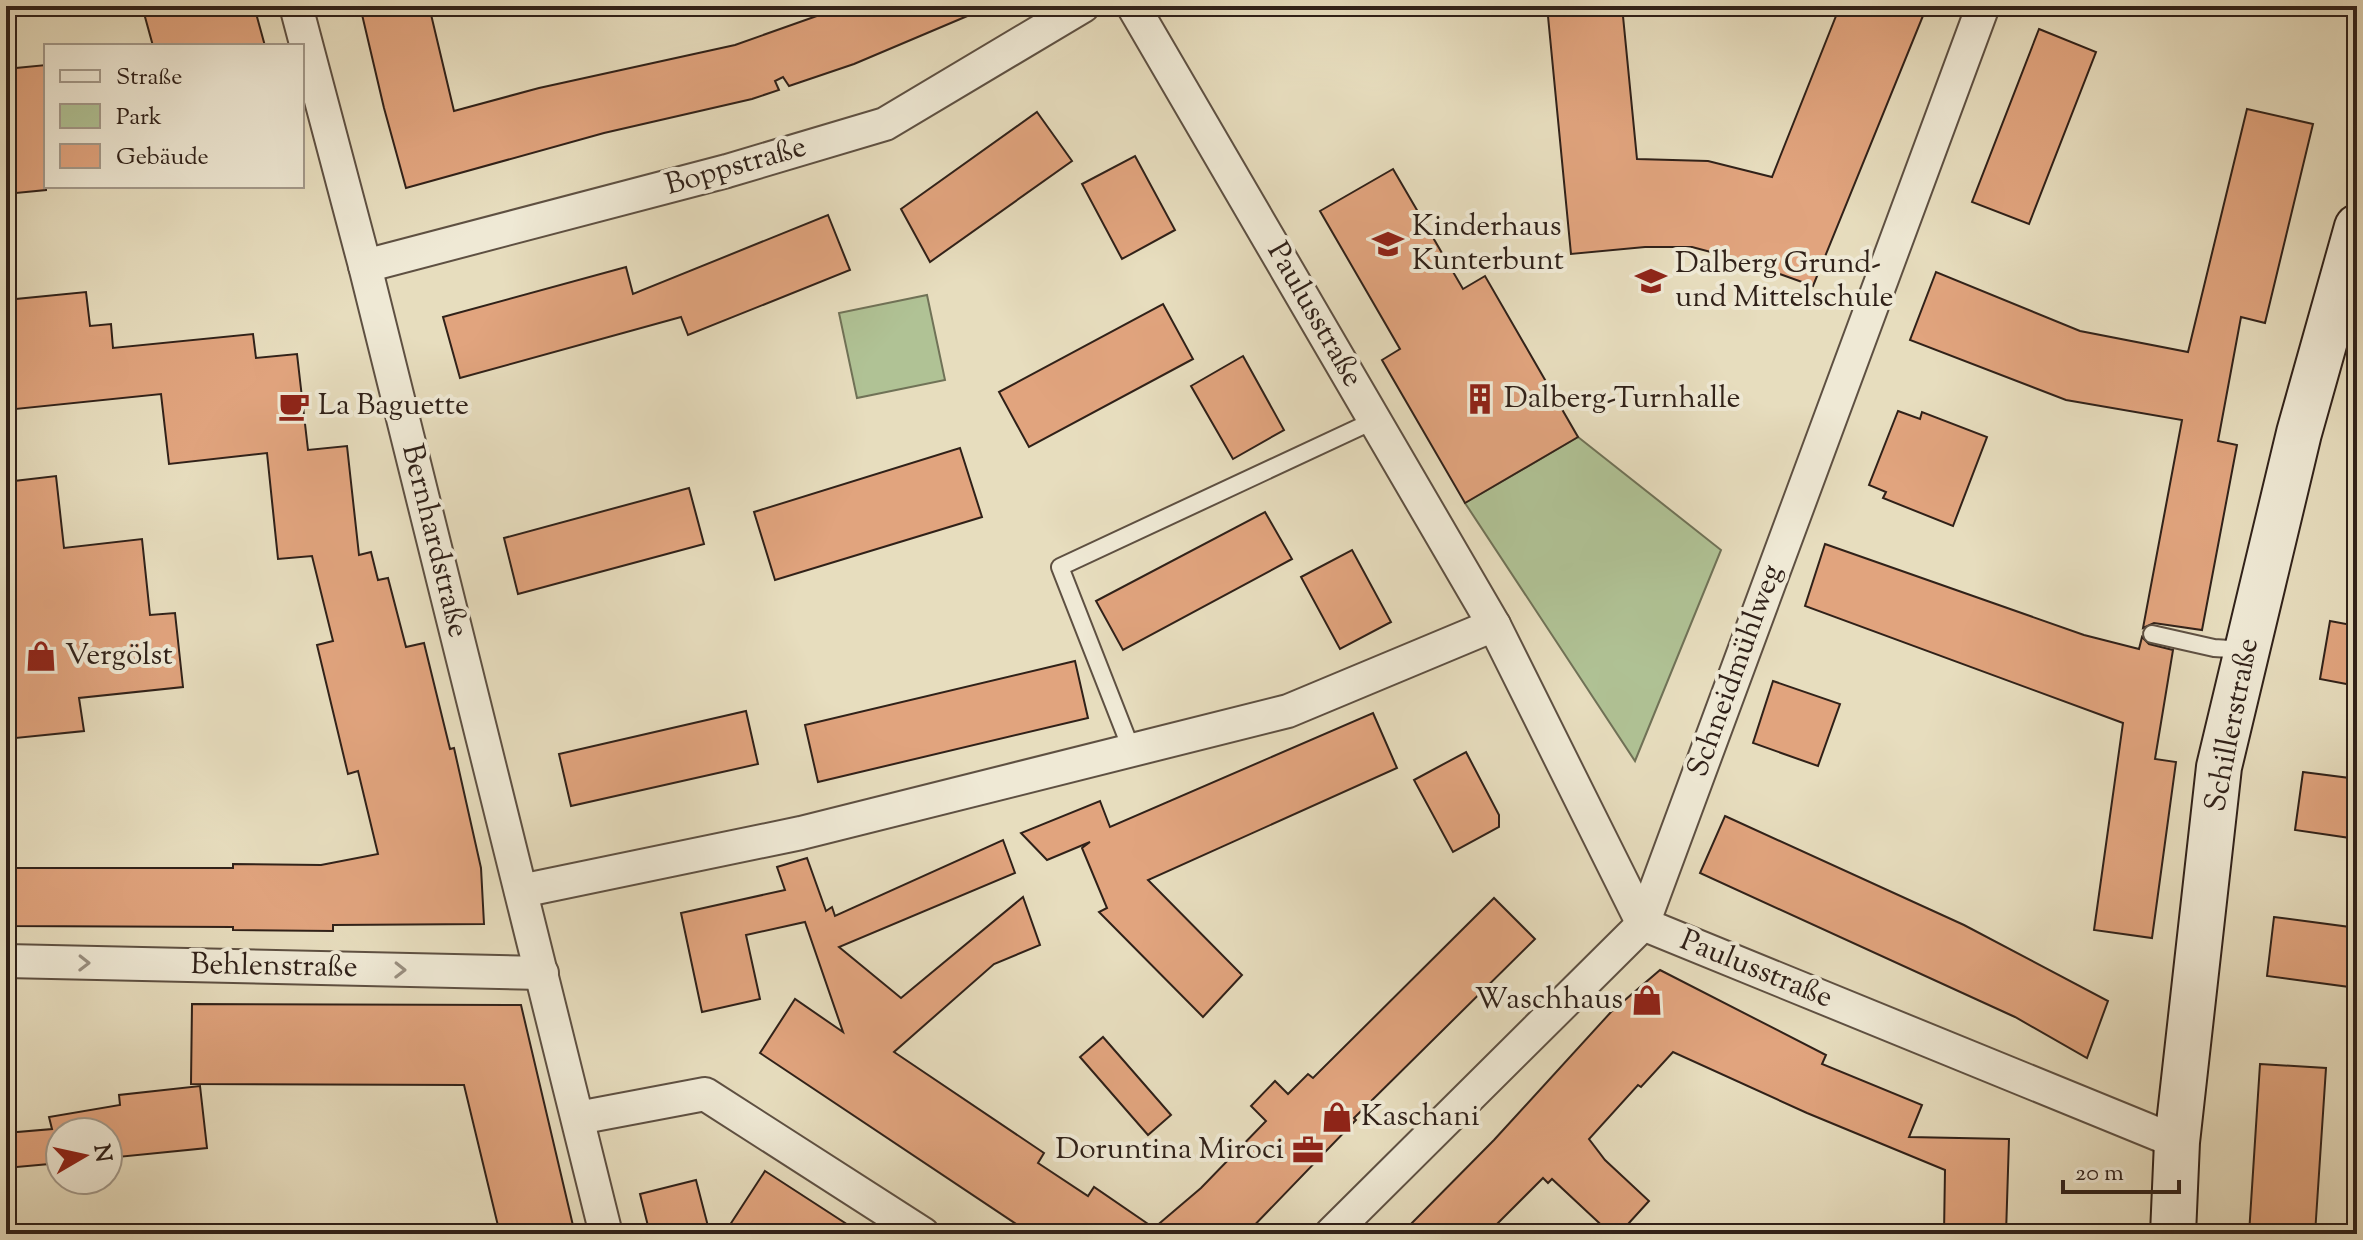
<svg xmlns="http://www.w3.org/2000/svg" width="2363" height="1240" viewBox="0 0 2363 1240" font-family="'Sorts Mill Goudy',serif">
<rect width="100%" height="100%" fill="#e7ddbe"/>
<filter id="stains"><feTurbulence type="fractalNoise" baseFrequency=".0025" numOctaves="4"/><feColorMatrix values="0 0 0 0 .2 0 0 0 0 .09 0 0 0 0 .02 0 0 0 .5 -.17"/></filter>
<radialGradient id="worn" r=".72"><stop offset=".6" stop-color="#630" stop-opacity="0"/><stop offset="1" stop-color="#630" stop-opacity=".3"/></radialGradient>
<g fill="#b0c295" stroke="#707257" stroke-width="2">
<path d="M 927,295 L 945,380 L 857,398 L 839,313 Z"/>
<path d="M 1578,437 L 1721,550 L 1635,761 L 1465,503 Z"/>
</g>
<g fill="#e1a47e" stroke="#302119" stroke-width="2">
<path d="M 142,6 L 254,6 L 265,46 L 153,46 Z"/>
<path d="M 360,6 L 429,6 L 454,111 L 539,88 L 735,45 L 845,6 L 991,6 L 854,64 L 789,86 L 783,77 L 775,81 L 779,90 L 752,99 L 604,133 L 406,188 L 384,108 Z"/>
<path d="M 1547,6 L 1622,6 L 1637,159 L 1708,161 L 1772,177 L 1840,6 L 1927,6 L 1813,286 L 1741,260 L 1692,247 L 1645,247 L 1571,254 Z"/>
<path d="M 2039,29 L 2096,52 L 2029,224 L 1972,202 Z"/>
<path d="M 46,65 L 46,190 L 6,194 L 6,69 Z"/>
<path d="M 2247,109 L 2313,124 L 2265,323 L 2241,317 L 2218,441 L 2237,445 L 2202,630 L 2154,623 L 2143,628 L 2182,420 L 2066,400 L 1910,340 L 1936,272 L 2080,331 L 2188,352 Z"/>
<path d="M 1037,112 L 1072,161 L 930,262 L 901,209 Z"/>
<path d="M 1135,156 L 1175,230 L 1122,259 L 1082,184 Z"/>
<path d="M 1393,169 L 1463,289 L 1485,276 L 1578,437 L 1465,503 L 1382,360 L 1400,349 L 1320,211 Z"/>
<path d="M 828,215 L 850,270 L 688,335 L 681,317 L 460,378 L 443,317 L 626,267 L 633,294 Z"/>
<path d="M 86,292 L 90,326 L 111,324 L 113,348 L 253,334 L 256,358 L 297,354 L 308,450 L 347,446 L 359,555 L 371,552 L 378,580 L 388,578 L 406,647 L 424,643 L 450,749 L 454,748 L 481,868 L 484,924 L 333,925 L 333,931 L 233,930 L 233,927 L 6,926 L 6,868 L 233,868 L 233,864 L 321,865 L 378,854 L 358,771 L 348,774 L 317,645 L 333,641 L 312,556 L 278,559 L 267,453 L 169,464 L 161,394 L 6,410 L 6,300 Z"/>
<path d="M 1163,304 L 1193,359 L 1029,447 L 999,392 Z"/>
<path d="M 1243,356 L 1284,430 L 1233,459 L 1191,386 Z"/>
<path d="M 1898,411 L 1920,419 L 1922,412 L 1987,437 L 1953,526 L 1883,498 L 1886,492 L 1869,485 Z"/>
<path d="M 960,448 L 982,517 L 775,580 L 754,512 Z"/>
<path d="M 56,476 L 64,548 L 142,539 L 150,615 L 175,613 L 183,687 L 79,698 L 84,731 L 6,739 L 6,482 Z"/>
<path d="M 689,488 L 704,544 L 518,594 L 504,538 Z"/>
<path d="M 1265,512 L 1292,559 L 1123,650 L 1096,601 Z"/>
<path d="M 1825,544 L 2084,635 L 2139,649 L 2142,637 L 2149,644 L 2173,650 L 2155,759 L 2176,762 L 2152,938 L 2094,930 L 2123,723 L 1805,606 Z"/>
<path d="M 1352,550 L 1391,622 L 1340,649 L 1301,577 Z"/>
<path d="M 2330,621 L 2357,626 L 2357,686 L 2320,679 Z"/>
<path d="M 1075,661 L 1088,718 L 818,782 L 805,725 Z"/>
<path d="M 1773,681 L 1840,704 L 1818,766 L 1753,743 Z"/>
<path d="M 746,711 L 758,764 L 571,806 L 559,754 Z"/>
<path d="M 1373,713 L 1397,768 L 1148,880 L 1242,975 L 1203,1017 L 1099,912 L 1107,908 L 1082,848 L 1090,842 L 1047,860 L 1021,833 L 1100,801 L 1110,827 Z"/>
<path d="M 1466,752 L 1499,815 L 1499,827 L 1453,852 L 1414,780 Z"/>
<path d="M 2303,772 L 2357,779 L 2357,839 L 2295,830 Z"/>
<path d="M 1725,816 L 1964,925 L 2108,1001 L 2087,1058 L 2015,1017 L 1700,873 Z"/>
<path d="M 1003,840 L 1015,873 L 839,947 L 901,998 L 1023,897 L 1040,945 L 994,964 L 894,1052 L 1044,1153 L 1038,1163 L 1088,1196 L 1094,1187 L 1154,1228 L 1201,1188 L 1266,1121 L 1251,1106 L 1275,1081 L 1288,1094 L 1308,1074 L 1313,1078 L 1494,898 L 1535,939 L 1354,1118 L 1356,1120 L 1246,1234 L 1031,1234 L 760,1053 L 795,999 L 843,1032 L 805,922 L 746,935 L 760,999 L 702,1012 L 681,913 L 785,890 L 777,867 L 807,858 L 826,911 L 832,907 L 835,916 Z"/>
<path d="M 2274,917 L 2357,928 L 2357,988 L 2267,976 Z"/>
<path d="M 1660,970 L 1826,1055 L 1822,1064 L 1922,1105 L 1909,1137 L 2009,1139 L 2006,1234 L 1944,1234 L 1945,1170 L 1807,1113 L 1673,1052 L 1641,1087 L 1638,1085 L 1589,1139 L 1605,1160 L 1649,1201 L 1619,1234 L 1611,1234 L 1552,1179 L 1548,1183 L 1543,1178 L 1487,1234 L 1401,1234 L 1494,1140 L 1611,1012 Z"/>
<path d="M 192,1004 L 521,1005 L 575,1234 L 500,1234 L 464,1085 L 191,1084 Z"/>
<path d="M 1103,1037 L 1171,1115 L 1148,1135 L 1080,1057 Z"/>
<path d="M 2260,1064 L 2326,1068 L 2315,1234 L 2249,1234 Z"/>
<path d="M 200,1086 L 207,1148 L 108,1158 L 108,1132 L 60,1132 L 60,1163 L 6,1168 L 6,1133 L 52,1129 L 49,1117 L 120,1105 L 119,1095 Z"/>
<path d="M 765,1171 L 862,1234 L 724,1234 Z"/>
<path d="M 696,1180 L 710,1234 L 650,1234 L 640,1194 Z"/>
</g>
<g fill="none" stroke-linecap="round" stroke-linejoin="round">
<defs>
<g id="service">
<path d="M 2152,634 L 2214,648 L 2246,650"/>
<path d="M 1132,751 L 1060,567 L 1375,420"/>
</g>
<g id="minor">
<path d="M 296,6 L 365,266 L 606,1234"/>
<path d="M 1133,6 L 1494,625 L 1643,924 L 2177,1142"/>
<path d="M 365,266 L 727,171 L 885,124 L 1083,6"/>
<path d="M 521,891 L 801,833 L 1288,711 L 1494,625"/>
<path d="M 6,961 L 542,973"/>
<path d="M 578,1118 L 705,1094 L 923,1234"/>
<path d="M 1331,1234 L 1643,924 L 1983,6"/>
</g>
<path id="secondary" d="M 2173,1234 L 2177,1142 L 2219,767 L 2299,433 L 2357,227"/>
</defs>
<use href="#service" stroke="#5e5042" stroke-width="20"/>
<use href="#minor" stroke="#5e5042" stroke-width="36"/>
<use href="#secondary" stroke="#302119" stroke-width="48"/>
<use href="#service" stroke="#efe9d5" stroke-width="16"/>
<use href="#minor" stroke="#efe9d5" stroke-width="32"/>
<use href="#secondary" stroke="#efe9d5" stroke-width="44"/>
</g>
<defs><path id="oneway-chevron" d="M-2-3.5L2.5 0L-2 3.5" fill="none" stroke-width="1.6" stroke-linecap="round" stroke-linejoin="round" transform="scale(2)"/></defs>
<g stroke="#998f80">
<use href="#oneway-chevron" transform="translate(84 963) rotate(1)"/>
<use href="#oneway-chevron" transform="translate(400 970) rotate(1)"/>
</g>
<defs>
<symbol id="school-bare" viewBox="-9 -9 18 18"><path d="M0-5L7-2L0 1L-7-2ZM-4 1L0 2.5L4 1V4Q0 6-4 4Z" fill="#8f2418" stroke="#efe9d5" stroke-width="2.5" paint-order="stroke"/></symbol>
<symbol id="building-bare" viewBox="-9 -9 18 18"><path d="M-4-6H4V6H1V3H-1V6H-4ZM-2.5-4.3h1.7v1.8h-1.7ZM.8-4.3h1.7v1.8H.8ZM-2.5-1h1.7V.8h-1.7ZM.8-1h1.7V.8H.8Z" fill="#8f2418" stroke="#efe9d5" stroke-width="2.5" paint-order="stroke"/></symbol>
<symbol id="cafe-bare" viewBox="-9 -9 18 18"><path d="M-5.5-4.5H6V0H3Q3 3.5 0 3.5H-2.5Q-5.5 3.5-5.5 0ZM3-3.2v2h1.7v-2ZM-6 4.5H4V6H-6Z" fill="#8f2418" stroke="#efe9d5" stroke-width="2.5" paint-order="stroke"/></symbol>
<symbol id="shop-bare" viewBox="-9 -9 18 18"><path d="M-5-2.5h2.3a2.7 3.5 0 0 1 5.4 0H5L5.5 6h-11ZM-1.5-2.5h3a1.5 2.3 0 0 0-3 0Z" fill="#8f2418" stroke="#efe9d5" stroke-width="2.5" paint-order="stroke"/></symbol>
<symbol id="office-bare" viewBox="-9 -9 18 18"><path d="M-6-3h4V-5.5h4V-3h4V5H-6ZM-1-4.5V-3h2v-1.5ZM-6 0V1H6V0Z" fill="#8f2418" stroke="#efe9d5" stroke-width="2.5" paint-order="stroke"/></symbol>
</defs>
<g fill-rule="evenodd">
<use href="#school-bare" x="1366" y="222" width="44" height="44"/>
<use href="#school-bare" x="1629" y="259" width="44" height="44"/>
<use href="#building-bare" x="1458" y="377" width="44" height="44"/>
<use href="#cafe-bare" x="272" y="384" width="44" height="44"/>
<use href="#shop-bare" x="19" y="634" width="44" height="44"/>
<use href="#shop-bare" x="1625" y="978" width="44" height="44"/>
<use href="#shop-bare" x="1315" y="1095" width="44" height="44"/>
<use href="#office-bare" x="1286" y="1128" width="44" height="44"/>
</g>
<g text-anchor="middle" dominant-baseline="central" stroke-width="8" stroke-linejoin="round" paint-order="stroke">
<g font-size="30" fill="#302119" stroke="#efe9d5">
<text transform="translate(736 167) rotate(-16)">Boppstraße</text>
<text transform="translate(1314 315) rotate(60)">Paulusstraße</text>
<text transform="translate(434 541) rotate(76)">Bernhardstraße</text>
<text transform="translate(1736 671) rotate(-70)">Schneidmühlweg</text>
<text transform="translate(2233 725) rotate(-79)">Schillerstraße</text>
<text transform="translate(274 967) rotate(1)">Behlenstraße</text>
<text transform="translate(1756 970) rotate(22)">Paulusstraße</text>
</g>
<g font-size="30" fill="#302119" stroke="#efe9d5" text-anchor="start">
<text x="1412" y="227">Kinderhaus<tspan x="1412" dy="34">Kunterbunt</tspan></text>
<text x="1675" y="264">Dalberg Grund-<tspan x="1675" dy="34">und Mittelschule</tspan></text>
<text x="1504" y="399">Dalberg-Turnhalle</text>
<text x="318" y="406">La Baguette</text>
<text x="65" y="656">Vergölst</text>
<text x="1623" y="1000" text-anchor="end">Waschhaus</text>
<text x="1361" y="1117">Kaschani</text>
<text x="1284" y="1150" text-anchor="end">Doruntina Miroci</text>
</g>
</g>
<rect width="2363" height="1240" fill="none" stroke="#e7ddbe" stroke-width="32"/>
<rect x="8" y="8" width="2347" height="1224" fill="none" stroke="#302119" stroke-width="4"/>
<rect x="16" y="16" width="2331" height="1208" fill="none" stroke="#302119" stroke-width="2"/>
<rect x="44" y="44" width="260" height="144" fill="#efe9d5" stroke="#a3998a" stroke-width="2"/>
<rect x="60" y="70" width="40" height="12" fill="#efe9d5" stroke="#a3998a" stroke-width="2"/>
<text x="116" y="84" font-size="24" fill="#302119">Straße</text>
<rect x="60" y="104" width="40" height="24" fill="#b0c295" stroke="#a3998a" stroke-width="2"/>
<text x="116" y="124" font-size="24" fill="#302119">Park</text>
<rect x="60" y="144" width="40" height="24" fill="#e1a47e" stroke="#a3998a" stroke-width="2"/>
<text x="116" y="164" font-size="24" fill="#302119">Gebäude</text>
<g transform="translate(84 1156) rotate(81)"><circle r="38" fill="#efe9d5" stroke="#a3998a" stroke-width="2"/>
<path d="M0-6L14 30L0 20L-14 30Z" fill="#8f2418"/>
<text y="-12" font-size="22" font-weight="bold" text-anchor="middle" fill="#302119">N</text>
</g>
<path d="M2063 1180v12h116v-12" fill="none" stroke="#302119" stroke-width="4"/>
<text x="2075" y="1180" font-size="24" fill="#302119" stroke="#efe9d5" stroke-width="6" paint-order="stroke">20 m</text>
<rect width="100%" height="100%" filter="url(#stains)"/>
<rect width="100%" height="100%" fill="url(#worn)"/>
</svg>
